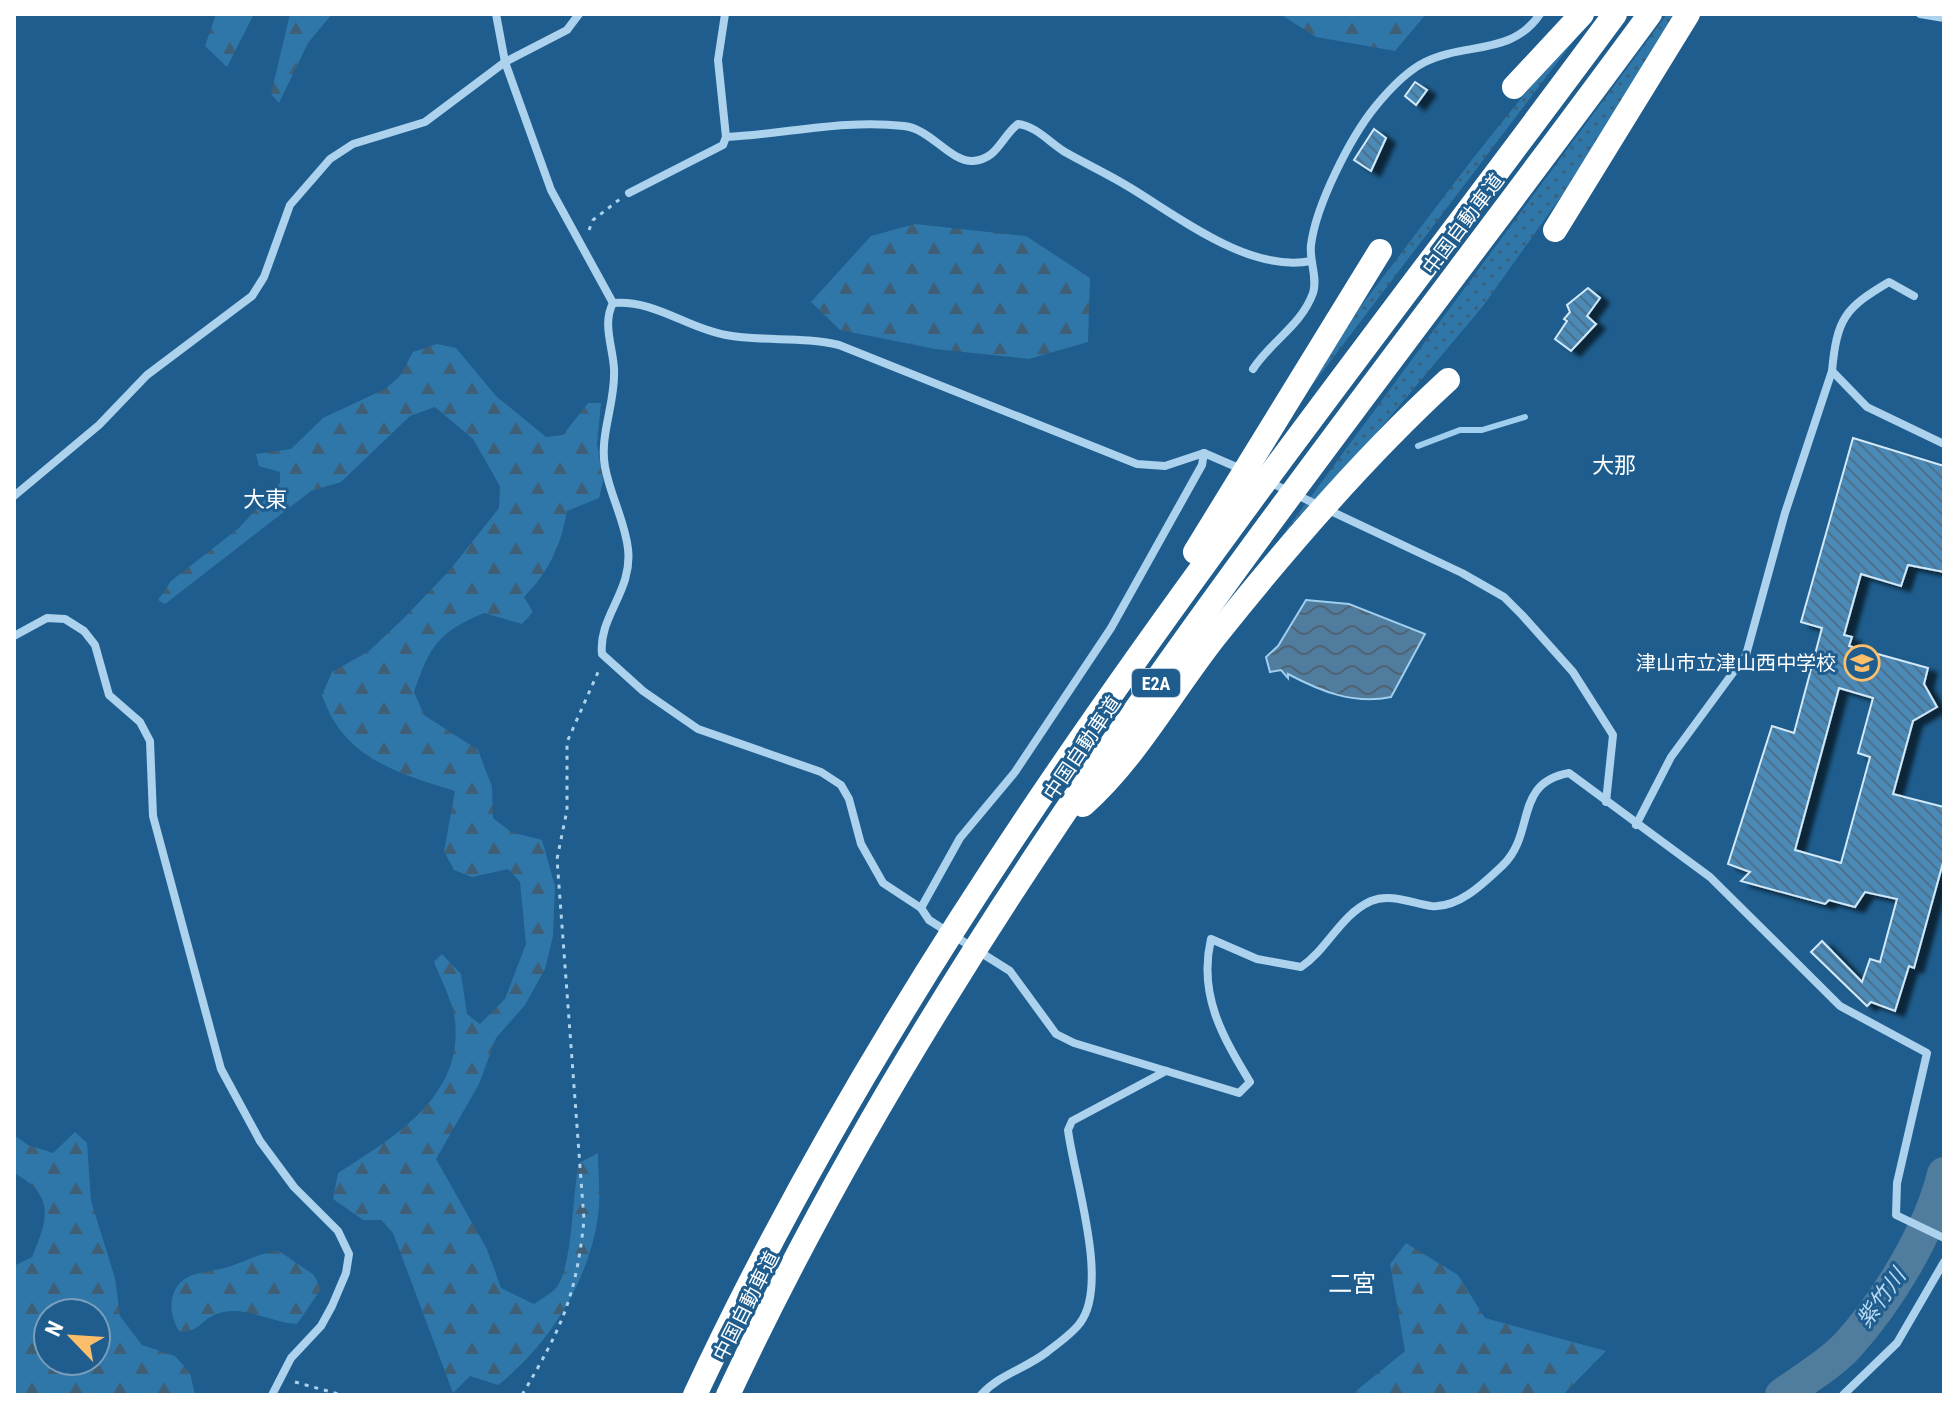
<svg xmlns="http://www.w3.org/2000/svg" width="1958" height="1409" viewBox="0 0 1958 1409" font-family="'Roboto Condensed','Noto Sans JP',sans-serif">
<defs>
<pattern id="grass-dots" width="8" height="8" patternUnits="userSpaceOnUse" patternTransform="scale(2)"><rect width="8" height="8" fill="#2f76a9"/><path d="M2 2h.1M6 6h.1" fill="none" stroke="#3f5f76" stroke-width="1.8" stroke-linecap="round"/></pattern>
<pattern id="forest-firs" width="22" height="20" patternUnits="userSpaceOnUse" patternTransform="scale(2)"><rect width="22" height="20" fill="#2f76a9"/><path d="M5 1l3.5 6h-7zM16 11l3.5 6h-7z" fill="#3f5f76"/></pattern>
<pattern id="water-waves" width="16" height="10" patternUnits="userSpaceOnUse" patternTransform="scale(2)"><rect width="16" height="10" fill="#507c9e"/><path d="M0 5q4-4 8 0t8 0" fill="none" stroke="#4e6475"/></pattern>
<pattern id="building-back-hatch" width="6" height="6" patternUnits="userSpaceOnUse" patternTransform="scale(2)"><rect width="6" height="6" fill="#4b89b7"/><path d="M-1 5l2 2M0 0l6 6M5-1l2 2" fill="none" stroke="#4b718c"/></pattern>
<filter id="shadow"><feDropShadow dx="9" dy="5" stdDeviation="2" flood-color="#0009"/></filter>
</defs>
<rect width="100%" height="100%" fill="#1e5d8d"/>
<g fill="url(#grass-dots)">
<path d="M 1589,14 L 1594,14 L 1298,404 L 1358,310 L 1474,157 Z"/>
<path d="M 1667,14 L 1681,14 L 1610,128 L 1483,306 L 1219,621 Z"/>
</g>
<g fill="url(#forest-firs)" fill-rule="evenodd">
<path d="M 216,14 L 254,14 L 227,67 L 205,46 Z"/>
<path d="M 290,14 L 332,14 L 308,43 L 279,103 L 271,94 Z"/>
<path d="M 1280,14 L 1426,14 L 1395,51 L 1316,37 Z"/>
<path d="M 915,224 L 1026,236 L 1090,278 L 1088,342 L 1029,359 L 935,349 L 840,330 L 811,302 L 871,236 Z"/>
<path d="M 437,344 L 456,348 L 496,396 L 546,437 L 563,435 L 588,403 L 601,403 L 597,444 L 603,481 L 599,498 L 567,511 C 561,545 549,572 524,597 L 533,612 L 522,624 L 484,613 C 438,632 430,646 414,692 L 424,715 L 478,750 L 492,787 L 493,818 L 511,832 L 542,840 L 555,886 L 553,936 L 545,969 L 525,1005 L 496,1038 L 479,1084 L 436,1159 L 487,1249 L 501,1288 L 534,1304 C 540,1299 549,1295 555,1289 C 573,1271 572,1193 579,1163 L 598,1153 C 598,1174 601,1196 598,1216 C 589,1281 549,1345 498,1385 L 470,1376 L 453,1393 L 393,1233 L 381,1220 L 363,1220 L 333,1199 L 338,1173 C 394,1137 463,1097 455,1021 C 453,1002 441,980 434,962 L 442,954 L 461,974 L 467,1014 L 480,1024 L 505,999 L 526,944 L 520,882 L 508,869 L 472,877 L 454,870 L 444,851 L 455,791 C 397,773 343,758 322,695 L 332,672 L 369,651 L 404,618 L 449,571 L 499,508 L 500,486 L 473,439 L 435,407 L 410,416 L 341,482 L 311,491 L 165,604 L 158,600 L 171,581 L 239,528 L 280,483 L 280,472 L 259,466 L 256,454 L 291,449 L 323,418 L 385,389 L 399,377 L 413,352 Z"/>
<path d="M 75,1132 L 87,1143 L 91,1201 L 115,1278 L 120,1316 L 142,1345 L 175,1356 L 190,1373 L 195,1395 L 14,1395 L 14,1266 L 32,1257 C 47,1220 57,1196 14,1173 L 14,1135 L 28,1145 L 53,1153 ZM 96,1313 L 96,1361 L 48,1361 L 48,1313 Z"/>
<path d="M 1406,1243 L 1458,1275 L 1485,1318 L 1606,1351 L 1563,1395 L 1351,1395 L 1405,1351 L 1390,1264 Z"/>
<path d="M 279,1251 L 314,1275 L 321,1289 L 297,1324 C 270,1323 244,1304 217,1314 C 201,1319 202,1331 180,1332 C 168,1316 167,1288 188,1277 C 200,1271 218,1271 231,1266 C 249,1260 259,1253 279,1251 Z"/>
</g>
<path fill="url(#water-waves)" stroke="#9fceee" stroke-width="2" d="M 1306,600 L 1349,604 L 1425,634 L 1391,697 C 1354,705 1320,691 1288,674 L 1288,678 L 1281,670 L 1270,672 L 1266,657 L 1278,646 Z"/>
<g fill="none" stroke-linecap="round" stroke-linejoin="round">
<path stroke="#9fceee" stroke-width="6" d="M 1418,446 L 1460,430 L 1482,430 L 1525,417"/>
<path stroke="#507c9e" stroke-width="34" d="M 1782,1395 C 1803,1380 1829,1365 1847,1346 C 1887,1302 1930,1232 1944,1174"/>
</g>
<g fill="url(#building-back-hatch)" stroke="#d1e9f9" stroke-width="2" fill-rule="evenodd" filter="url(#shadow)">
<path d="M 1415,82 L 1427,90 L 1416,105 L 1405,96 Z"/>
<path d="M 1374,129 L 1386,138 L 1371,171 L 1354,160 Z"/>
<path d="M 1588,288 L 1600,298 L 1587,316 L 1596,324 L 1571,351 L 1555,339 L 1567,321 L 1564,319 L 1570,312 L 1567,305 Z"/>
<path d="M 1853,438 L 1944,466 L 1944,572 L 1908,565 L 1901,586 L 1861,574 L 1844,635 L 1852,637 L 1849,646 L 1928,668 L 1924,684 L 1937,707 L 1913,721 L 1893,794 L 1944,807 L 1944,859 L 1914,968 L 1909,966 L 1895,1011 L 1871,1002 L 1867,1006 L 1811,952 L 1822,941 L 1862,982 L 1870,959 L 1880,962 L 1897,899 L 1865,892 L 1855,907 L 1829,900 L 1825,904 L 1741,881 L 1750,872 L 1728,864 L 1772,726 L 1794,733 L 1822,628 L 1801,622 ZM 1839,688 L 1873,698 L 1858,753 L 1870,757 L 1841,863 L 1795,850 Z"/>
</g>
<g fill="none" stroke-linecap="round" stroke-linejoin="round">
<g stroke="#acd2ed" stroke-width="3" stroke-dasharray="4 6" stroke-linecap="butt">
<path d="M 589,230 L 593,220 L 620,199"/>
<path d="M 295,1382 L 342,1395"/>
<path d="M 522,1395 C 561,1329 576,1298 584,1220 L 557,859 L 567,810 L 567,742 L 599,670"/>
</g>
<g stroke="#acd2ed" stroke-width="8">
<path d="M 496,14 L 505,62 L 551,190 L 613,303"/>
<path d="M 1920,14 L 1944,18"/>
<path d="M 726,137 C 786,134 844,119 904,126 C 931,129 950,162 973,161 C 998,159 1001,137 1018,124 C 1036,126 1049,142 1065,152 C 1086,164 1108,174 1129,187 C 1179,217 1249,273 1311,261"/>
<path d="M 629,193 L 723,145 L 726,137 L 718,60 L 725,14"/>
<path d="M 1914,296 L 1889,282 C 1845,308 1837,318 1832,371 L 1867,407 L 1944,444"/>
<path d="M 613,303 C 602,324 613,347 614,369 C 616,402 599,435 605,467 C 610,495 625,521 628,549 C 633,591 598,617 602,654 L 643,691 L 698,729 L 821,772 L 841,785 L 849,799 L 861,844 L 883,883 L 921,908 L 960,838 L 1015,772 L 1111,628 L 1202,465 L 1204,453"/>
<path d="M 613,303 C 656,300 686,328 726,335 C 764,342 802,336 839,345 L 1137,464 L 1165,466 L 1204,453 L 1241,469"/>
<path d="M 1253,369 C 1271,341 1301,326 1313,293 C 1318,277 1309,261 1311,245 C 1316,205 1350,138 1375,107 C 1388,91 1407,71 1425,62 C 1465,42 1512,56 1540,14"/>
<path d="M 1267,481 L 1462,573 L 1504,597 L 1522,615 L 1573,672 L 1613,735 L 1606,802"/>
<path d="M 14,496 L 99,425 L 147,375 L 252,296 L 264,277 L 290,205 L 330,159 L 353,144 L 425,122 L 505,62 L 567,30 L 579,14"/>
<path d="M 14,636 L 47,618 L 65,619 L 84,631 L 95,645 L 109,695 L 140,722 L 150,741 L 153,816 L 221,1069 L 260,1141 L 294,1187 L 338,1231 L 349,1254 L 346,1273 L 332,1306 L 321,1326 L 291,1358 L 272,1395"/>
<path d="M 1636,825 L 1671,757 L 1746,655 L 1785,513 L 1832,371"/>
<path d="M 921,908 L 929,920 L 1010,971 L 1056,1034 L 1074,1043 L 1239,1093 L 1250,1082 C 1222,1036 1198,994 1211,939 L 1257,959 L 1301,967 C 1328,949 1340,915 1371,901 C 1390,893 1412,903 1431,906 C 1458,909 1484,883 1503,865 C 1536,833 1513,783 1569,773 L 1710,877 L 1840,1006 L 1927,1053 L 1897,1183 L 1896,1215 L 1944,1238"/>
<path d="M 981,1395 C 1000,1374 1025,1369 1047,1352 C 1057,1344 1072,1334 1080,1323 C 1110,1284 1074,1178 1068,1130 L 1072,1121 L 1166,1071"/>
<path d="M 1843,1395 L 1897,1343 L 1944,1262"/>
</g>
<g stroke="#fff" stroke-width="24">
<path d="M 1514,87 L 1582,14"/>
<path d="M 1555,230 L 1688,14"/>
<path d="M 1195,552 L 1380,251"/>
<path d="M 1083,805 C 1137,757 1173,689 1218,633 C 1289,544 1364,457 1448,380"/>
<path d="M 695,1395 C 930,891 1287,458 1615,14"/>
<path d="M 728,1395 C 962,893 1324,458 1650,14"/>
</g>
</g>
<defs>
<symbol id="school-ring" viewBox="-11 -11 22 22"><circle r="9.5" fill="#1e5d8d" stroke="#fbbf6b" stroke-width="1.5"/><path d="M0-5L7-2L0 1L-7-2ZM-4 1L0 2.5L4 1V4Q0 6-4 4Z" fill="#fbbf6b"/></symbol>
</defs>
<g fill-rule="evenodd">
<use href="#school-ring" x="1842" y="643" width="40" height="40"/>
</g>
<g text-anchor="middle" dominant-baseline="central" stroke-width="6" stroke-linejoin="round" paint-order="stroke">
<rect fill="#1e5d8d" stroke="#bccedd" stroke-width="2" x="1132" y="669" width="48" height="28" rx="6"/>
<g font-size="18" font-weight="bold" fill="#fff">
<text x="1156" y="683">E2A</text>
</g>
<g font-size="20" fill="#fff" stroke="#1e5d8d">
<text transform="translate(1463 224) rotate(-53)">中国自動車道</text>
<text transform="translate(1082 748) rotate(-56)">中国自動車道</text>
<text transform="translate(746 1306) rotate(-63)">中国自動車道</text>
</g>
<g font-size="20" fill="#fff" stroke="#1e5d8d" text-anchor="end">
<text x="1836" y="663">津山市立津山西中学校</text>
</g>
<g font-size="22" fill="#fff" stroke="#1e5d8d">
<text x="1614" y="465">大那</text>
<text x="265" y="499">大東</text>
</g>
<g font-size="22" font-style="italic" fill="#b8dbf4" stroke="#1e5d8d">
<text transform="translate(1881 1298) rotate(-54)">紫竹川</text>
</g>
<g font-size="24" fill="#fff" stroke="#1e5d8d">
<text x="1352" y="1284">二宮</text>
</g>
</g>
<rect width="1958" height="1409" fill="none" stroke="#ffffff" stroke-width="32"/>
<g transform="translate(72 1337) rotate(295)"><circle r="38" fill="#1e5d8d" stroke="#789ebb" stroke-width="2"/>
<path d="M0-6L14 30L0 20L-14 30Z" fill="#fbbf6b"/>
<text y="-12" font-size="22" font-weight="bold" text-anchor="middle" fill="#ffffff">N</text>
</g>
</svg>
